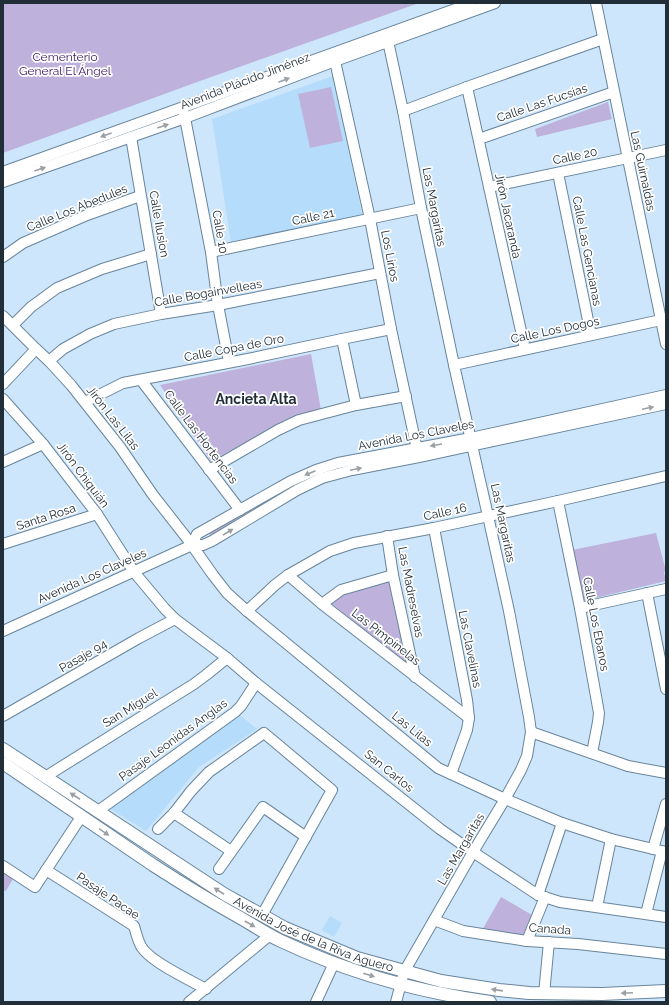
<svg xmlns="http://www.w3.org/2000/svg" width="669" height="1005" viewBox="0 0 669 1005" font-family="Raleway,sans-serif">
<rect width="100%" height="100%" fill="#cde6fb"/>
<g fill="#b5dcfa">
<path d="M 333,76 L 363,219 L 231,243 L 212,119 Z"/>
<path d="M 240,715 L 257,729 L 199,767 L 146,831 L 109,808 Z"/>
<path d="M 330,916 L 342,923 L 334,937 L 322,930 Z"/>
</g>
<g fill="#beb1dc">
<path d="M 3,3 L 419,3 L 200,81 L 3,153 Z"/>
<path d="M 331,87 L 343,141 L 310,148 L 298,94 Z"/>
<path d="M 608,102 L 612,119 L 537,137 L 535,129 Z"/>
<path d="M 311,354 L 321,410 L 286,422 L 211,461 L 160,385 Z"/>
<path d="M 337,466 L 356,467 L 211,536 L 209,533 L 303,479 Z"/>
<path d="M 656,533 L 666,571 L 664,572 L 666,581 L 583,601 L 572,550 Z"/>
<path d="M 390,580 L 394,581 L 407,664 L 331,603 L 347,593 Z"/>
<path d="M 3,872 L 13,879 L 6,891 L 3,890 Z"/>
<path d="M 501,897 L 532,915 L 524,935 L 481,932 Z"/>
</g>
<g fill="none" stroke-linecap="round" stroke-linejoin="round">
<defs>
<g id="minor">
<path d="M 596,3 L 666,344"/>
<path d="M 388,41 L 403,111 L 421,208 L 454,365 L 488,516 L 509,611 L 529,717 L 531,732 L 527,756 L 521,770 L 505,799 L 473,852 L 404,972 L 396,1002"/>
<path d="M 335,61 L 370,219 L 391,329 L 418,454"/>
<path d="M 467,87 L 489,187 L 525,349"/>
<path d="M 403,111 L 467,87 L 603,39"/>
<path d="M 183,112 L 185,118 L 211,252 L 218,305 L 229,362"/>
<path d="M 131,137 L 161,314"/>
<path d="M 479,139 L 614,92"/>
<path d="M 3,172 L 472,3"/>
<path d="M 558,173 L 591,335"/>
<path d="M 3,182 L 185,118 L 335,61 L 495,3"/>
<path d="M 489,187 L 666,150"/>
<path d="M 211,252 L 421,208"/>
<path d="M 3,257 L 23,243 L 87,215 L 140,196"/>
<path d="M 3,316 L 36,349 L 49,361 L 71,385 L 120,447 L 153,495 L 189,541 L 213,575 L 227,593 L 247,611 L 438,768 L 505,799 L 562,823 L 611,839 L 666,852"/>
<path d="M 13,325 L 31,307 L 57,288 L 102,269 L 151,254"/>
<path d="M 342,339 L 356,405"/>
<path d="M 49,361 L 63,349 L 90,334 L 114,324 L 161,314 L 218,305 L 380,273"/>
<path d="M 454,365 L 661,320"/>
<path d="M 141,380 L 240,510"/>
<path d="M 3,384 L 36,349"/>
<path d="M 3,399 L 43,444 L 97,514 L 134,572 L 165,609 L 175,619 L 227,658 L 256,683 L 440,829 L 473,852 L 538,895 L 560,902 L 666,917"/>
<path d="M 85,402 L 123,383 L 248,359 L 342,339 L 391,329"/>
<path d="M 3,462 L 43,444"/>
<path d="M 209,470 L 278,430 L 299,420 L 356,405 L 406,396"/>
<path d="M 558,501 L 580,608 L 599,713 L 598,722 L 592,753"/>
<path d="M 434,528 L 467,700 L 469,718 L 467,730 L 451,774"/>
<path d="M 387,536 L 393,575 L 415,677"/>
<path d="M 3,544 L 97,514"/>
<path d="M 192,545 L 197,534 L 291,481 L 316,470 L 338,463 L 471,438 L 666,395"/>
<path d="M 288,575 L 322,604 L 469,718"/>
<path d="M 647,593 L 666,689"/>
<path d="M 322,604 L 341,590 L 393,575"/>
<path d="M 580,608 L 666,589"/>
<path d="M 247,611 L 275,585 L 288,575 L 330,551 L 354,543 L 434,528 L 558,501 L 666,476"/>
<path d="M 3,631 L 192,545 L 203,545 L 212,541 L 297,490 L 322,478 L 352,470 L 419,457 L 666,404"/>
<path d="M 3,716 L 139,638 L 175,619"/>
<path d="M 531,732 L 628,766 L 666,773"/>
<path d="M 45,777 L 194,684 L 206,675 L 227,658"/>
<path d="M 98,811 L 235,712 L 241,706 L 256,683"/>
<path d="M 174,813 L 231,851"/>
<path d="M 158,829 L 174,813 L 191,791 L 209,772 L 264,733 L 332,790 L 262,915"/>
<path d="M 653,849 L 666,804"/>
<path d="M 3,866 L 35,887 L 81,817"/>
<path d="M 219,869 L 263,807 L 306,837"/>
<path d="M 46,870 L 134,926 C 136,932 137,938 140,944 C 146,960 190,980 206,989"/>
<path d="M 538,895 L 562,823"/>
<path d="M 597,907 L 611,839"/>
<path d="M 646,914 L 662,851"/>
<path d="M 434,920 L 463,931 L 527,941 L 578,944 L 666,954"/>
<path d="M 527,941 L 545,897"/>
<path d="M 544,994 L 549,942"/>
<path d="M 189,1002 L 270,935"/>
<path d="M 316,1002 L 334,963"/>
</g>
<g id="major">
<path id="s1" d="M 3,749 L 224,894 L 285,928 L 357,958 L 441,981 L 499,990 L 529,993 L 602,994 L 666,991"/>
<path d="M 3,763 C 53,797 103,831 153,865 C 181,883 210,901 239,917 C 253,925 266,934 281,941 C 347,972 418,992 490,1002"/>
</g>
</defs>
<use href="#minor" stroke="#68859c" stroke-width="12"/>
<use href="#major" stroke="#68859c" stroke-width="14"/>
<use href="#minor" stroke="#fff" stroke-width="10"/>
<use href="#major" stroke="#fff" stroke-width="12"/>
</g>
<defs><path id="oneway-solid" d="M-6-.8H1V-3.2L6.5 0L1 3.2V.8H-6Z"/></defs>
<g fill="#9ba0a5">
<use href="#oneway-solid" transform="translate(284 80) rotate(-21)"/>
<use href="#oneway-solid" transform="translate(163 126) rotate(-19)"/>
<use href="#oneway-solid" transform="translate(106 135) rotate(160)"/>
<use href="#oneway-solid" transform="translate(40 169) rotate(-19)"/>
<use href="#oneway-solid" transform="translate(648 408) rotate(-12)"/>
<use href="#oneway-solid" transform="translate(436 445) rotate(170)"/>
<use href="#oneway-solid" transform="translate(356 469) rotate(-12)"/>
<use href="#oneway-solid" transform="translate(310 473) rotate(157)"/>
<use href="#oneway-solid" transform="translate(228 532) rotate(-31)"/>
<use href="#oneway-solid" transform="translate(75 796) rotate(-147)"/>
<use href="#oneway-solid" transform="translate(104 832) rotate(34)"/>
<use href="#oneway-solid" transform="translate(219 891) rotate(-147)"/>
<use href="#oneway-solid" transform="translate(250 924) rotate(30)"/>
<use href="#oneway-solid" transform="translate(369 975) rotate(17)"/>
<use href="#oneway-solid" transform="translate(497 990) rotate(-172)"/>
<use href="#oneway-solid" transform="translate(627 993) rotate(177)"/>
</g>
<g text-anchor="middle" dominant-baseline="central" stroke-width="3.5" stroke-linejoin="round" paint-order="stroke">
<g font-size="12" fill="#3b1967" stroke="#fff">
<text x="65" y="57">Cementerio<tspan x="65" dy="14">General El Ángel</tspan></text>
</g>
<g font-size="12" fill="#212d37" stroke="#fff">
<text transform="translate(245 81) rotate(-21)">Avenida Plácido Jiménez</text>
<text transform="translate(542 103) rotate(-19)">Calle Las Fucsias</text>
<text transform="translate(575 156) rotate(-12)">Calle 20</text>
<text transform="translate(643 171) rotate(78)">Las Guirnaldas</text>
<text transform="translate(434 207) rotate(79)">Las Margaritas</text>
<text transform="translate(77 208) rotate(-22)">Calle Los Abedules</text>
<text transform="translate(508 216) rotate(78)">Jirón Jacaranda</text>
<text transform="translate(313 217) rotate(-12)">Calle 21</text>
<text transform="translate(159 224) rotate(80)">Calle Ilusion</text>
<text transform="translate(220 232) rotate(80)">Calle 10</text>
<text transform="translate(587 251) rotate(79)">Calle Las Gencianas</text>
<text transform="translate(390 256) rotate(79)">Los Lirios</text>
<text transform="translate(208 293) rotate(-10)">Calle Bogainvelleas</text>
<text transform="translate(555 330) rotate(-12)">Calle Los Dogos</text>
<text transform="translate(234 348) rotate(-11)">Calle Copa de Oro</text>
<text transform="translate(113 418) rotate(52)">Jirón Las Lilas</text>
<text transform="translate(416 435) rotate(-11)">Avenida Los Claveles</text>
<text transform="translate(201 437) rotate(53)">Calle Las Hortencias</text>
<text transform="translate(83 475) rotate(53)">Jirón Chiquián</text>
<text transform="translate(445 512) rotate(-12)">Calle 16</text>
<text transform="translate(46 517) rotate(-18)">Santa Rosa</text>
<text transform="translate(503 523) rotate(78)">Las Margaritas</text>
<text transform="translate(92 576) rotate(-24)">Avenida Los Claveles</text>
<text transform="translate(411 592) rotate(79)">Las Madreselvas</text>
<text transform="translate(596 624) rotate(79)">Calle Los Ebanos</text>
<text transform="translate(386 637) rotate(38)">Las Pimpinelas</text>
<text transform="translate(470 649) rotate(79)">Las Clavelinas</text>
<text transform="translate(83 656) rotate(-30)">Pasaje 94</text>
<text transform="translate(130 708) rotate(-32)">San Miguel</text>
<text transform="translate(412 729) rotate(39)">Las Lilas</text>
<text transform="translate(173 740) rotate(-36)">Pasaje Leonidas Anglas</text>
<text transform="translate(389 771) rotate(39)">San Carlos</text>
<text transform="translate(461 849) rotate(-60)">Las Margaritas</text>
<text transform="translate(108 896) rotate(34)">Pasaje Pacae</text>
<text transform="translate(550 929) rotate(4)">Canada</text>
<text stroke="none"><textPath href="#s1" startOffset="363">Avenida José de la Riva Aguero</textPath></text>
</g>
<g font-size="14" font-weight="bold" fill="#212d37" stroke="#fff">
<text x="256" y="399">Ancieta Alta</text>
</g>
</g>
<rect width="669" height="1005" fill="none" stroke="#212d37" stroke-width="8"/>
</svg>
